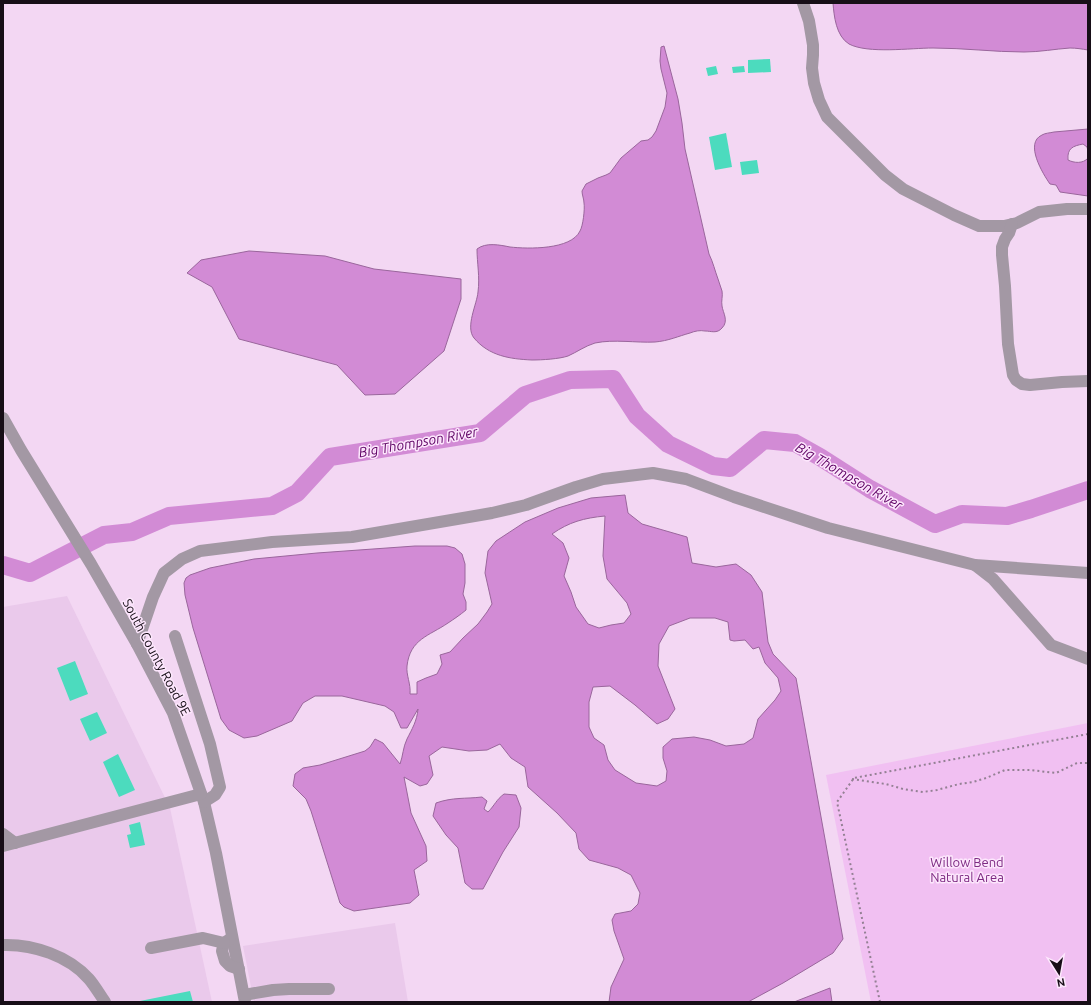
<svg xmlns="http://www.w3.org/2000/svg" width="1091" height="1005" viewBox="0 0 1091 1005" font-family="Ubuntu,sans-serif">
<rect width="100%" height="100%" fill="#f3d7f3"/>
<g fill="#eac9eb">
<path d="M 67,596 L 170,808 L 212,1002 L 3,1002 L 3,607 Z"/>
<path d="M 395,923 L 408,1002 L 254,1002 L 243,946 Z"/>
</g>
<path fill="#f1c0f2" d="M 1088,723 L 1088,1002 L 871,1002 L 826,775 Z"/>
<g fill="#d28bd5" stroke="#9a669c" fill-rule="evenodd">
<path d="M 833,3 L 1088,3 L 1088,50 C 1082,49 1076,48 1070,48 C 1055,49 1040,52 1024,52 C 994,52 964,48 933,48 C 911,48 868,54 849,44 C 836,36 834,16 833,3 Z"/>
<path d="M 664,46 L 678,99 L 682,123 L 685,149 L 709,254 C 713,262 715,271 718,279 C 719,283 721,287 722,291 C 723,296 721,301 722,306 C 723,313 729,321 722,328 C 717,334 711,331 705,331 C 700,330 695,331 690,333 C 679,336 668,341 655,342 C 636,343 614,339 595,343 C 585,346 577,352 568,356 C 559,359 542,360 532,360 C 510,359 489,356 474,338 C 465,327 477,304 478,292 C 480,277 477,263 477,249 C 486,242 500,245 510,247 C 528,249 571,250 580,231 C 583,226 585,209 584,203 C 584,199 582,195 582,191 L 586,184 L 598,178 L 606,175 L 610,173 L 621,158 L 641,141 L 648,140 L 652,137 L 656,131 L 665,107 L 667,93 L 661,69 L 660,61 L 661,47 Z"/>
<path d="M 1088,129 L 1088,151 L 1087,147 L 1083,144 C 1073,146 1067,148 1068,160 C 1074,163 1083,164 1088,158 L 1088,196 L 1060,192 L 1056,185 L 1050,184 C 1043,174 1024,143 1042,135 C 1045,133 1050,133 1054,132 C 1065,131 1077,130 1088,129 Z"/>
<path d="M 249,251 L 325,256 L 374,269 L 461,279 L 461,299 L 444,351 L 395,394 L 365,395 L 337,365 L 239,339 L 212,287 L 187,273 L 201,260 Z"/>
<path d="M 625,495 L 628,513 L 642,524 L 687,537 L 692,563 L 716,567 L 736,564 L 751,575 L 762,592 L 768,642 L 773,654 L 796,678 L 843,939 L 833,953 L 783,983 L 748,1002 L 609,1002 L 611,987 L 624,959 L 614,931 L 612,920 L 615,914 L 631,911 L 638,904 L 640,893 L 631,875 L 618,868 L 589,860 L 579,849 L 576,833 L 557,813 L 528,787 L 525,767 L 511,758 L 500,744 L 487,750 L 469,751 L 442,747 L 429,756 L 433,775 L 427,784 L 420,786 L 404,777 L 411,813 L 426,846 L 427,861 L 414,870 L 419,895 L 410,903 L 354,911 L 344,907 L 340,903 L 311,811 L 306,799 L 293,786 L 295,774 L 303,768 L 320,765 L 365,751 L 370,747 L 375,739 L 383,743 L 400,764 C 403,756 403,747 407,739 C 412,729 417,721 418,709 L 407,728 L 401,728 L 394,712 L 385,706 L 342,696 L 315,696 L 303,703 L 292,721 L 257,736 L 244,738 L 229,730 L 221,719 L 193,628 L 185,595 L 184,583 L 186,578 L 190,575 L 210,568 L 254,559 L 317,553 L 415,546 L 447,546 L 455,548 L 462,554 L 465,564 L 465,583 L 463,594 L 466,602 L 466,610 C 460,615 454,619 448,623 C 429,636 410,639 407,666 C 406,675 411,684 410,694 L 417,694 L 417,682 L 426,678 L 437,674 L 442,664 L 440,655 L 450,652 L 463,638 L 478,624 L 487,612 L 492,604 L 485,573 L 488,551 L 496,541 L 525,522 L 558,508 L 591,498 ZM 605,516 L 603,556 L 607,579 L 627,603 L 631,614 L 624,623 L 611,625 L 599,628 L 588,624 L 576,607 L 571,592 L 564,576 L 569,558 L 563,543 L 552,534 C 569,522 584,518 605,516 ZM 690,618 L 715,618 L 728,622 L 730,640 L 734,641 L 745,640 L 753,649 L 759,647 L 765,663 L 778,678 L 781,691 L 775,700 L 758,719 L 753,738 L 744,744 L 726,746 L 710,740 L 694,737 L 672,739 L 663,747 L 663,758 L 667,771 L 666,781 L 657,786 L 636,783 L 615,770 L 608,760 L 604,745 L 594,738 L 589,727 L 589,702 L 593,687 L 610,686 L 635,705 L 657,724 L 668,719 L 675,709 L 658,666 L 659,644 L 669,626 Z"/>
<path d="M 504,794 L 516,795 L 521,808 L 519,827 L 503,852 L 483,889 L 472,889 L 465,883 L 458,848 L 446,835 L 433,816 L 436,803 C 453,797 465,799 482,797 L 487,801 L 484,809 L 488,812 C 495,805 496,800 504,794 Z"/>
<path d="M 830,988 L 832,1002 L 794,1002 Z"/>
</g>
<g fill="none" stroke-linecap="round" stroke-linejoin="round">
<path stroke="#d28bd5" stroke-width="18" d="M 3,565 L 30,573 L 104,535 L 132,532 L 169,516 L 272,506 L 297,493 L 330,457 L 480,433 L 525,395 L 570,380 L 613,379 L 637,416 L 668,444 L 713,466 L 730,468 L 764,440 L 795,443 L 820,457 L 870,489 L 935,524 L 962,514 L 1007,516 L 1031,509 L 1088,490"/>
</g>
<g fill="#4cdbbe">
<path d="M 770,59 L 771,72 L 748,73 L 748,60 Z"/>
<path d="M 716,66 L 718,74 L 708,76 L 706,68 Z"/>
<path d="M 744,66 L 745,72 L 733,73 L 732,67 Z"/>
<path d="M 726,133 L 732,167 L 715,170 L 709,137 Z"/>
<path d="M 757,160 L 759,173 L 742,175 L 740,162 Z"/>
<path d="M 75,661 L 88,694 L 70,701 L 57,668 Z"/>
<path d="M 97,712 L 107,733 L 90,741 L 80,719 Z"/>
<path d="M 118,754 L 135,790 L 119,797 L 103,762 Z"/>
<path d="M 140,822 L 145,845 L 130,848 L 127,835 L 131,834 L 129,825 Z"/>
<path d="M 190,991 L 193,1002 L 141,1002 L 140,1001 Z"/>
</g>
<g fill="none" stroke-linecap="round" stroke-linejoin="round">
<g stroke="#948094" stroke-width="2" stroke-dasharray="2 3" stroke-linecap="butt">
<path d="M 852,779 L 886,784 L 903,789 L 923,792 L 937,790 L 959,784 L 973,782 L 986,778 L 1005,770 L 1030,770 L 1056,773 L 1077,763 L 1088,763"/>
<path d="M 880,1002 L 837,802 L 854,778 L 1088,734"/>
</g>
<g stroke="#a398a4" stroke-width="12">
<path d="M 803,3 L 809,21 L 813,45 L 813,55 L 812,68 L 814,83 L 819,100 L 827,117 L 885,175 L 903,189 L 954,215 L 979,226 L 1004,226 L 1017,223 L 1039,212 L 1067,209 L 1088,209"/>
<path d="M 1012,224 L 1009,233 L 1005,239 L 1002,247 L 1002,255 L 1005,286 L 1008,344 L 1013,375 L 1016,380 L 1022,384 L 1030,385 L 1062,382 L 1088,381"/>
<path d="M 3,418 L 21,450 L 91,564 L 137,644 L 173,713 L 204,802 L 216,853 L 245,1002"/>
<path d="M 975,565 L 993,579 L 1051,645 L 1088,659"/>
<path d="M 175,636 L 210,744 L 220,787 L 215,795 L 204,802"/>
<path d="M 137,644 L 153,597 L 164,573 L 182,559 L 200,551 L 272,542 L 352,537 L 492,513 L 526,505 L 576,487 L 603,479 L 653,473 L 686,479 L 734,497 L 828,528 L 975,565 L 1088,573"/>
<path d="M 3,834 L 15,843"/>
<path d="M 3,846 L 201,794"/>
<path d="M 230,939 L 224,943 L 222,951 L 225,961 L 230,966 L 239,969"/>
<path d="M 3,945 C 33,944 69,956 89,979 C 95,986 100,995 105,1002"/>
<path d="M 151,948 L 203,938 L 224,943"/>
<path d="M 244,995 L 273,990 L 289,989 L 329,989"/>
</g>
</g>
<g text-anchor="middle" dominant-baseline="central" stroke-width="3" stroke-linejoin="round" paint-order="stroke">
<g font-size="13" fill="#170e17" stroke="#fde7fd">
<text transform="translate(157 657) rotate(62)">South County Road 9E</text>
</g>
<g font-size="13" fill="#7d2a82" stroke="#fde7fd">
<text x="967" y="862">Willow Bend<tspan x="967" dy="15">Natural Area</tspan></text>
</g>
<g font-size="14" font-style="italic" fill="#5f0365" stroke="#fde7fd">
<text transform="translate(418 442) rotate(-10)">Big Thompson River</text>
<text transform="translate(849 476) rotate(30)">Big Thompson River</text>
</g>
</g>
<rect width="1091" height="1005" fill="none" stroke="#170e17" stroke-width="8"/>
<g transform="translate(1059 973) rotate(169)" stroke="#fde7fd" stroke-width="3" paint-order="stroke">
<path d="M0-3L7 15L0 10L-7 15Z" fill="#170e17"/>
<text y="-6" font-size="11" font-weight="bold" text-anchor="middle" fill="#170e17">N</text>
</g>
</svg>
